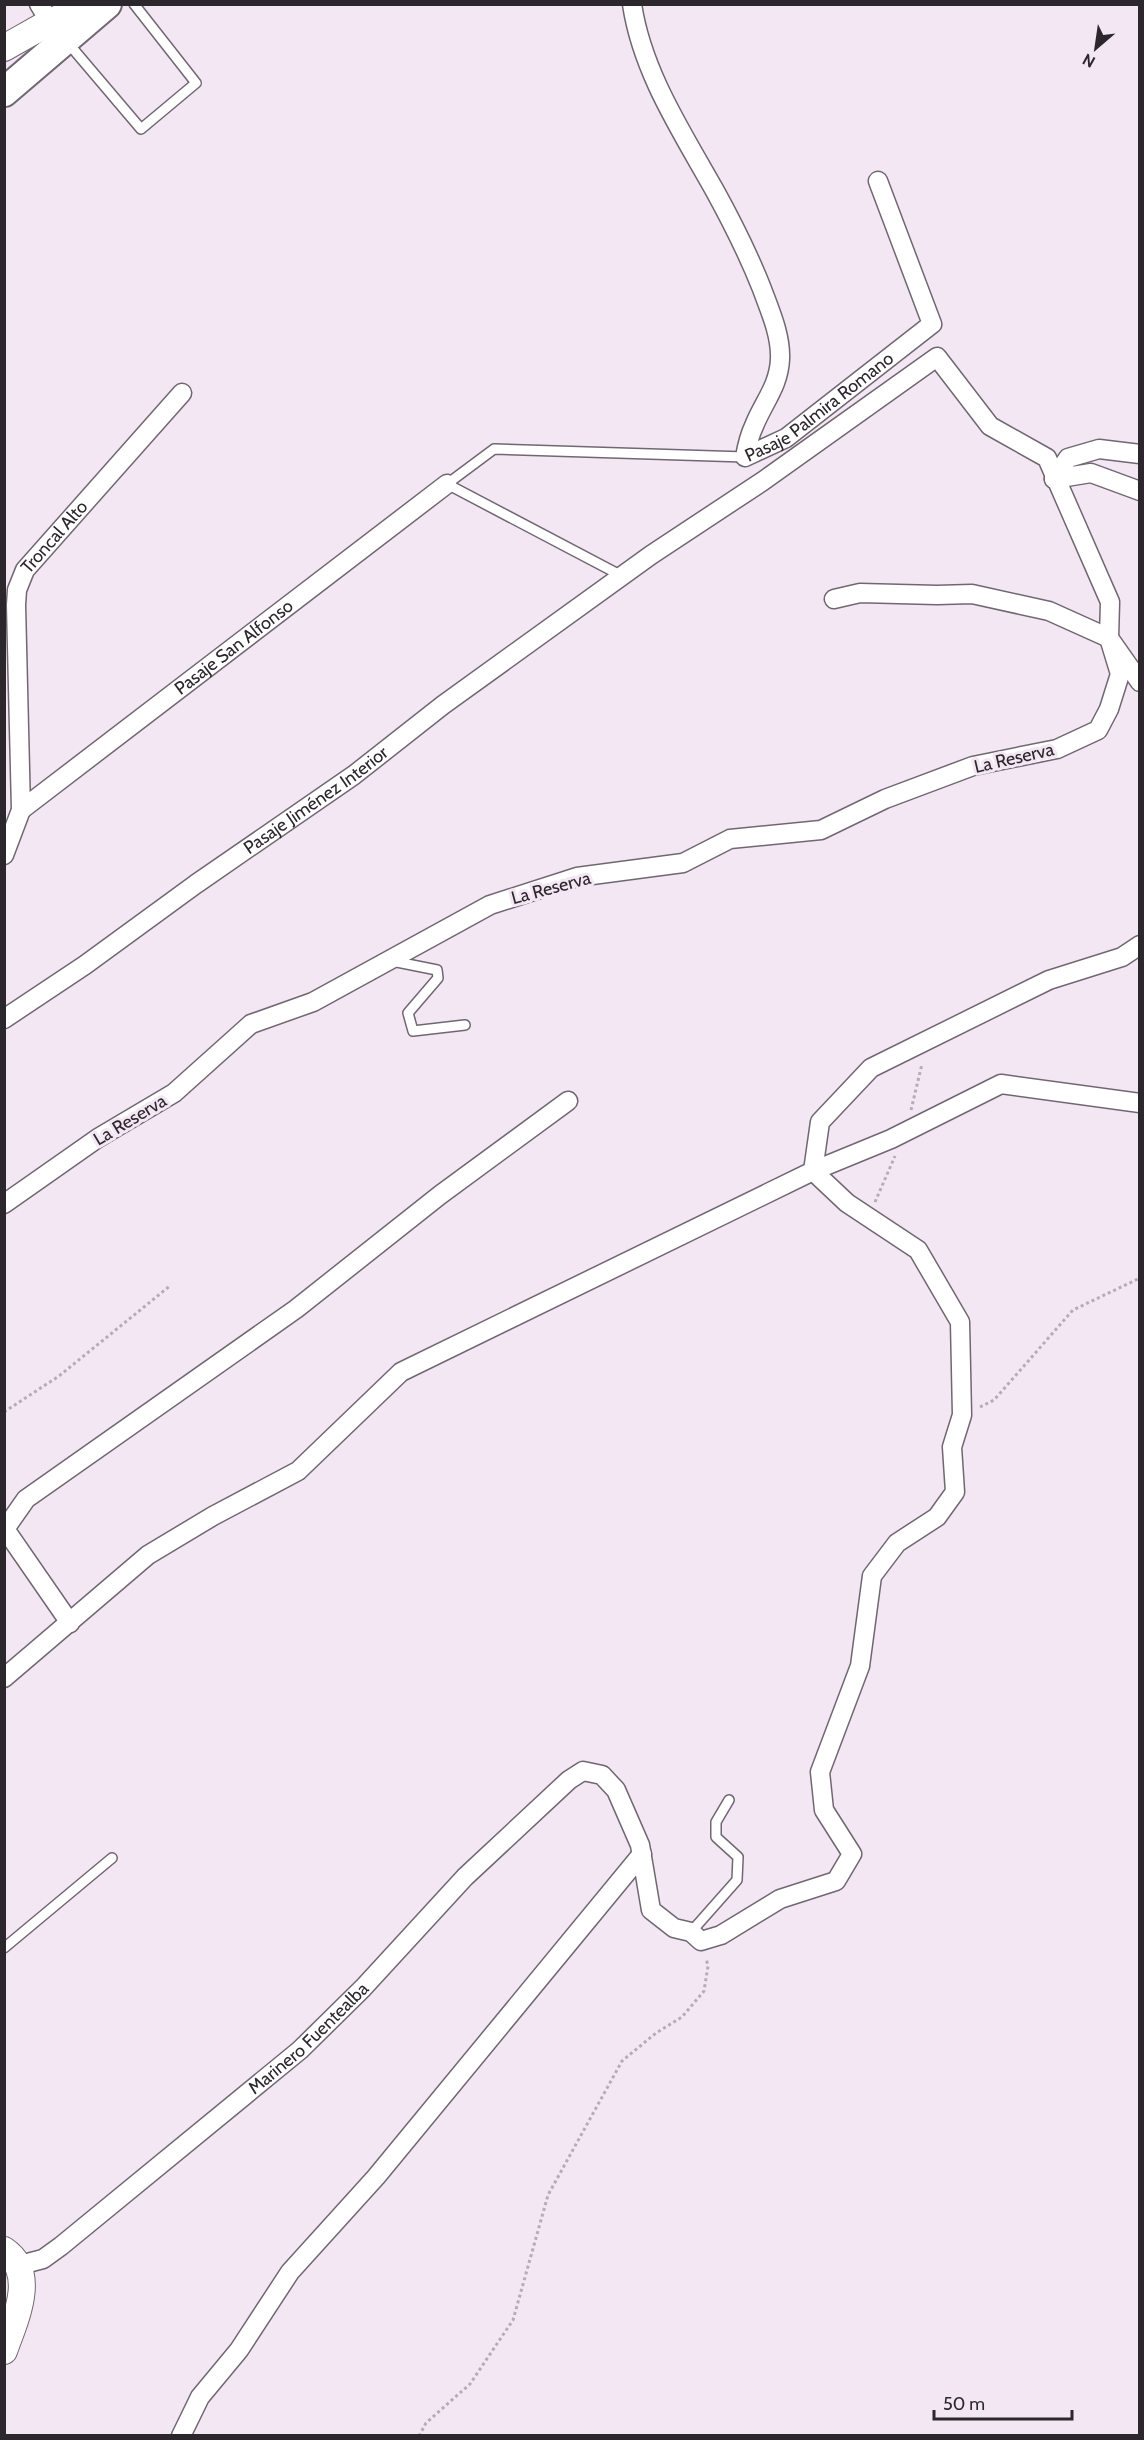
<svg xmlns="http://www.w3.org/2000/svg" width="1144" height="2440" viewBox="0 0 1144 2440" font-family="Cabin,sans-serif">
<rect width="100%" height="100%" fill="#f2e7f3"/>
<g fill="none" stroke-linecap="round" stroke-linejoin="round">
<defs>
<g id="lane">
<path d="M 68,43 L 141,129 L 196,83 L 134,4"/>
<path d="M 622,576 L 447,484 L 494,449 L 745,457"/>
<path d="M 392,961 L 437,970 L 438,978 L 408,1013 L 413,1031 L 465,1025"/>
<path d="M 691,1932 L 737,1880 L 738,1857 L 716,1837 L 716,1822 L 729,1800"/>
<path d="M 4,1948 L 112,1858"/>
</g>
<g id="street">
<path d="M 39,4 L 50,22"/>
<path id="s1" d="M 632,4 C 642,72 682,132 715,191 C 732,222 749,256 762,289 C 770,311 781,335 780,359 C 779,386 763,403 754,426 C 749,436 747,446 745,457 L 786,438 L 932,324 L 878,181"/>
<path d="M 1054,479 L 1068,458 L 1099,449 L 1140,454"/>
<path d="M 1054,479 L 1091,473 L 1140,491"/>
<path d="M 834,599 L 860,593 L 937,595 L 972,594 L 1049,611 L 1109,638 L 1140,682"/>
<path id="s2" d="M 21,810 L 447,484"/>
<path id="s3" d="M 4,855 L 21,810 L 16,605 L 17,590 L 25,570 L 182,393"/>
<path id="s4" d="M 4,1019 L 85,965 L 196,884 L 354,775 L 443,705 L 651,555 L 763,481 L 937,357 L 990,426 L 1047,458 L 1110,602 L 1109,638 L 1120,674 L 1109,709 L 1098,730 L 1057,749 L 973,766 L 885,799 L 821,830 L 730,839 L 683,863 L 577,877 L 490,905 L 313,1002 L 251,1024 L 174,1093 L 98,1138 L 4,1204"/>
<path d="M 70,1623 L 5,1529 L 26,1499 L 296,1309 L 440,1195 L 568,1101"/>
<path d="M 4,1678 L 148,1555 L 213,1516 L 298,1471 L 401,1372 L 813,1171 L 891,1139 L 1001,1084 L 1140,1103"/>
<path id="s5" d="M 20,2265 L 43,2259 L 61,2246 L 300,2050 L 363,1988 L 465,1877 L 569,1780 L 583,1771 L 602,1775 L 616,1790 L 640,1845 L 651,1910 L 674,1928 L 691,1932 L 701,1941 L 721,1935 L 780,1899 L 836,1881 L 852,1854 L 824,1810 L 820,1772 L 860,1666 L 872,1576 L 897,1543 L 937,1517 L 955,1492 L 952,1447 L 962,1415 L 960,1322 L 918,1250 L 847,1203 L 813,1171 L 820,1122 L 871,1068 L 1049,980 L 1122,957 L 1140,945"/>
<path d="M 181,2436 L 200,2397 L 239,2350 L 290,2272 L 376,2177 L 642,1854"/>
</g>
<g id="secondary">
<path d="M 4,48 L 50,22 L 91,4"/>
<path d="M 4,2250 C 38,2273 15,2320 4,2351"/>
</g>
<path id="primary" d="M 4,92 L 107,4"/>
</defs>
<use href="#lane" stroke="#716772" stroke-width="12"/>
<use href="#street" stroke="#716772" stroke-width="21"/>
<use href="#secondary" stroke="#716772" stroke-width="28"/>
<use href="#primary" stroke="#716772" stroke-width="32"/>
<g stroke="#b6acb6" stroke-width="3" stroke-dasharray="3 3" stroke-linecap="butt">
<path d="M 911,1110 L 922,1064"/>
<path d="M 875,1202 L 895,1156"/>
<path d="M 980,1407 L 994,1400 L 1073,1310 L 1140,1278"/>
<path d="M 4,1412 L 59,1376 L 171,1285"/>
<path d="M 419,2436 L 426,2423 L 470,2384 L 513,2320 L 548,2195 L 622,2061 L 656,2033 L 682,2017 L 704,1991 L 708,1966 L 706,1958"/>
</g>
<use href="#lane" stroke="#fff" stroke-width="9"/>
<use href="#street" stroke="#fff" stroke-width="18"/>
<use href="#secondary" stroke="#fff" stroke-width="26"/>
<use href="#primary" stroke="#fff" stroke-width="28"/>
</g>
<g text-anchor="middle" dominant-baseline="central" stroke-width="6" stroke-linejoin="round" paint-order="stroke">
<g font-size="18" fill="#2c272c" stroke="#f2e7f3">
<text stroke="none"><textPath href="#s1" startOffset="582">Pasaje Palmira Romano</textPath></text>
<text stroke="none"><textPath href="#s3" startOffset="334">Troncal Alto</textPath></text>
<text stroke="none"><textPath href="#s2" startOffset="268">Pasaje San Alfonso</textPath></text>
<text transform="translate(1014 758) rotate(-13)">La Reserva</text>
<text stroke="none"><textPath href="#s4" startOffset="381">Pasaje Jiménez Interior</textPath></text>
<text transform="translate(551 888) rotate(-15)">La Reserva</text>
<text transform="translate(130 1120) rotate(-31)">La Reserva</text>
<text stroke="none"><textPath href="#s5" startOffset="369">Marinero Fuentealba</textPath></text>
</g>
</g>
<rect width="1144" height="2440" fill="none" stroke="#2c272c" stroke-width="12"/>
<g transform="translate(1096 48) rotate(209)" stroke="#f2e7f3" stroke-width="4.5" paint-order="stroke">
<path d="M0-4.5L10 22L0 15L-10 22Z" fill="#2c272c"/>
<text y="-9" font-size="16" font-weight="bold" text-anchor="middle" fill="#2c272c">N</text>
</g>
<path d="M934 2410v9h138v-9" fill="none" stroke="#2c272c" stroke-width="3"/>
<text x="943" y="2410" font-size="18" fill="#2c272c" stroke="#f2e7f3" stroke-width="4.5" paint-order="stroke">50 m</text>
</svg>
